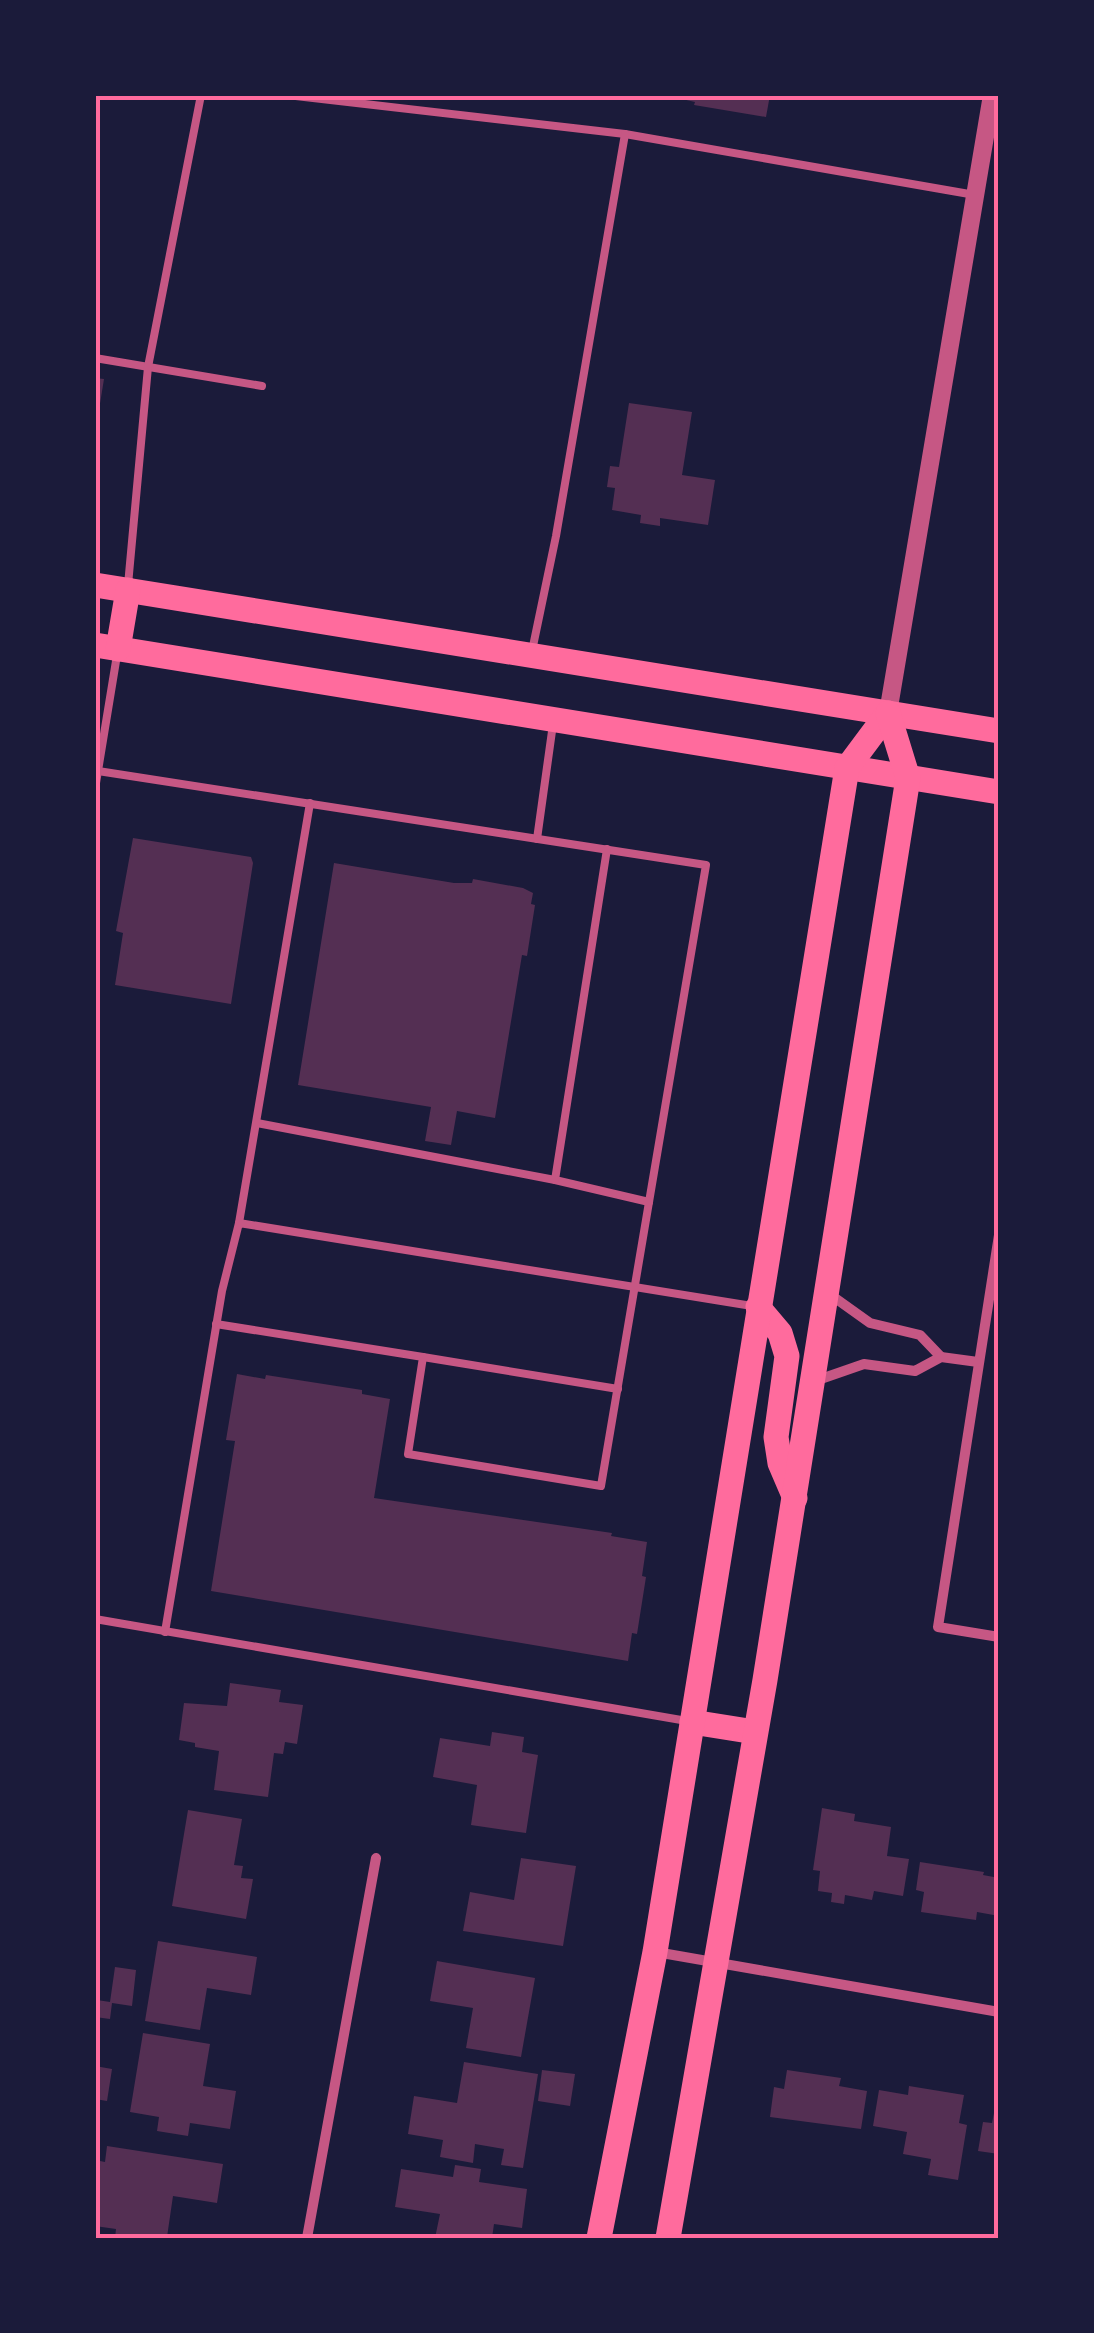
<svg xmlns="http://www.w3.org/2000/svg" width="1094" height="2333" viewBox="0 0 1094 2333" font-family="Barlow,sans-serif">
<rect width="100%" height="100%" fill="#1b1b3a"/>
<g fill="#542f53">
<path d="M 664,95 L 770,95 L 766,117 L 694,105 L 695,102 Z"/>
<path d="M 95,378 L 104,379 L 97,422 L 95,422 Z"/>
<path d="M 629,403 L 692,412 L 682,475 L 715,480 L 708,525 L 660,518 L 660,526 L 640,523 L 641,515 L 612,510 L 615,488 L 607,487 L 610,466 L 619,467 Z"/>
<path d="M 133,838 L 251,857 L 253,863 L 231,1004 L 115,985 L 123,933 L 116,931 Z"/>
<path d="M 334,863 L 454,883 L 472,883 L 473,879 L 523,888 L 533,893 L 531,904 L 535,905 L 527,956 L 522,955 L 495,1118 L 457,1111 L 451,1145 L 425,1141 L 431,1107 L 298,1085 Z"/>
<path d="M 237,1374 L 265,1379 L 266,1375 L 362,1390 L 362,1394 L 390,1399 L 374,1498 L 612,1533 L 611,1536 L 647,1542 L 642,1576 L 646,1577 L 637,1634 L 632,1633 L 628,1661 L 211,1591 L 235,1441 L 226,1440 Z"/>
<path d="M 230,1683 L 281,1690 L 279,1702 L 303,1705 L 297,1744 L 285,1742 L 283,1754 L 274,1753 L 268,1797 L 214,1790 L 219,1751 L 195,1747 L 195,1743 L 179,1740 L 184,1703 L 227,1706 Z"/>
<path d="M 492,1732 L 524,1737 L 522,1752 L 538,1755 L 526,1833 L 471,1825 L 477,1785 L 433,1777 L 440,1738 L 490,1746 Z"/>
<path d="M 822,1808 L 855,1814 L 854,1821 L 891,1827 L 887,1856 L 909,1859 L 903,1896 L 874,1891 L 872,1900 L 845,1895 L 844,1904 L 831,1902 L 832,1893 L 818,1891 L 820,1871 L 813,1870 Z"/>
<path d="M 188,1810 L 242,1819 L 234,1865 L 243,1866 L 241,1878 L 253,1879 L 246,1919 L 172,1906 Z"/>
<path d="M 521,1858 L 576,1866 L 563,1946 L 463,1931 L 470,1892 L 514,1900 Z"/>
<path d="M 920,1862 L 984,1872 L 983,1875 L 999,1878 L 999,1916 L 977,1912 L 976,1920 L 921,1912 L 924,1892 L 916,1890 Z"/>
<path d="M 158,1941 L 257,1957 L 251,1995 L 207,1988 L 200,2030 L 145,2021 Z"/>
<path d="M 437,1961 L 535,1978 L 521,2057 L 466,2048 L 473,2008 L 430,2001 Z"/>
<path d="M 115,1967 L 136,1970 L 132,2006 L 112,2003 L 110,2019 L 95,2017 L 97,2000 L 110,2002 Z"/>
<path d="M 143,2033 L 210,2044 L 203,2086 L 236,2091 L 230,2129 L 190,2123 L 188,2136 L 157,2131 L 159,2117 L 130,2112 Z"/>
<path d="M 464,2062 L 538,2074 L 523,2168 L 501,2165 L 504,2149 L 475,2144 L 473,2163 L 440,2157 L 443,2140 L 408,2134 L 414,2096 L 457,2103 Z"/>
<path d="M 95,2066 L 112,2069 L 107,2101 L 95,2099 Z"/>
<path d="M 542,2070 L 575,2074 L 570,2106 L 538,2101 Z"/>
<path d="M 787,2070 L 841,2078 L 839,2086 L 867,2091 L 861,2129 L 770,2117 L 774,2087 L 784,2089 Z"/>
<path d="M 909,2086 L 964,2095 L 959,2123 L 967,2125 L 958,2180 L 928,2175 L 931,2159 L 903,2154 L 907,2132 L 873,2126 L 879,2090 L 908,2095 Z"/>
<path d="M 997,2098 L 999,2098 L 999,2154 L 978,2151 L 983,2122 L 992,2123 Z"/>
<path d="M 107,2146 L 223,2164 L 217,2203 L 173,2196 L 167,2237 L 115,2238 L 116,2229 L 95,2226 L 100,2188 L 95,2187 L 95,2160 L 105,2162 Z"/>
<path d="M 455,2165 L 481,2169 L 479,2182 L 527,2189 L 522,2228 L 494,2224 L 492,2238 L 435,2238 L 440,2214 L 395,2207 L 401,2169 L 453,2177 Z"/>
</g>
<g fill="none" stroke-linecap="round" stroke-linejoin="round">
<g stroke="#c65784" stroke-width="8">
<path d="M 287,95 L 625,134 L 975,195"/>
<path d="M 95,358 L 262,386"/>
<path d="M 128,585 L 148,367 L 201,95"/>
<path d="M 532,651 L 556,536 L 625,134"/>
<path d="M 98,771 L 706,865 L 601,1486 L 408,1454 L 423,1357 L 216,1324"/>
<path d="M 95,789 L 117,655"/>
<path d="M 537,839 L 553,724"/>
<path d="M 607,849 L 555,1180 L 649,1202"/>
<path d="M 257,1123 L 555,1180"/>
<path d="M 239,1223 L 310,803"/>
<path d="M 423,1357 L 618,1389"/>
<path d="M 95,1619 L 687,1721"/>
<path d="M 165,1632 L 222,1291 L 239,1223 L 752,1306"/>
</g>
<g stroke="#c65784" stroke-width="10">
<path d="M 999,1235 L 938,1627 L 999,1637"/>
<path d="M 828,1293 L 870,1323 L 920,1335 L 941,1357"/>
<path d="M 815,1381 L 864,1364 L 915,1371 L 941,1357 L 978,1362"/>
<path d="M 656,1952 L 999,2012"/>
<path d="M 307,2238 L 376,1858"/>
</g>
<path stroke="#c65784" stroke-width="18" d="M 888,713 L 992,95"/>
<g stroke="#ff6b9d" stroke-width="25">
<path d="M 95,585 L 999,731"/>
<path d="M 95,645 L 999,792"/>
<path d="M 118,649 L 128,590"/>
<path d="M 758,1307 L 780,1333 L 787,1356 L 776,1437 L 780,1463 L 795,1498"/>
<path d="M 692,1722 L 755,1732"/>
<path d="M 599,2238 L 655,1952 L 847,768 L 888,713"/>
<path d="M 668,2238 L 765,1680 L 908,778 L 888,713"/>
</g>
</g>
<rect width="1094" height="2333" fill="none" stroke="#1b1b3a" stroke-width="195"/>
<rect x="98" y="98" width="898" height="2138" fill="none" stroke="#ff6b9d" stroke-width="4"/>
</svg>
